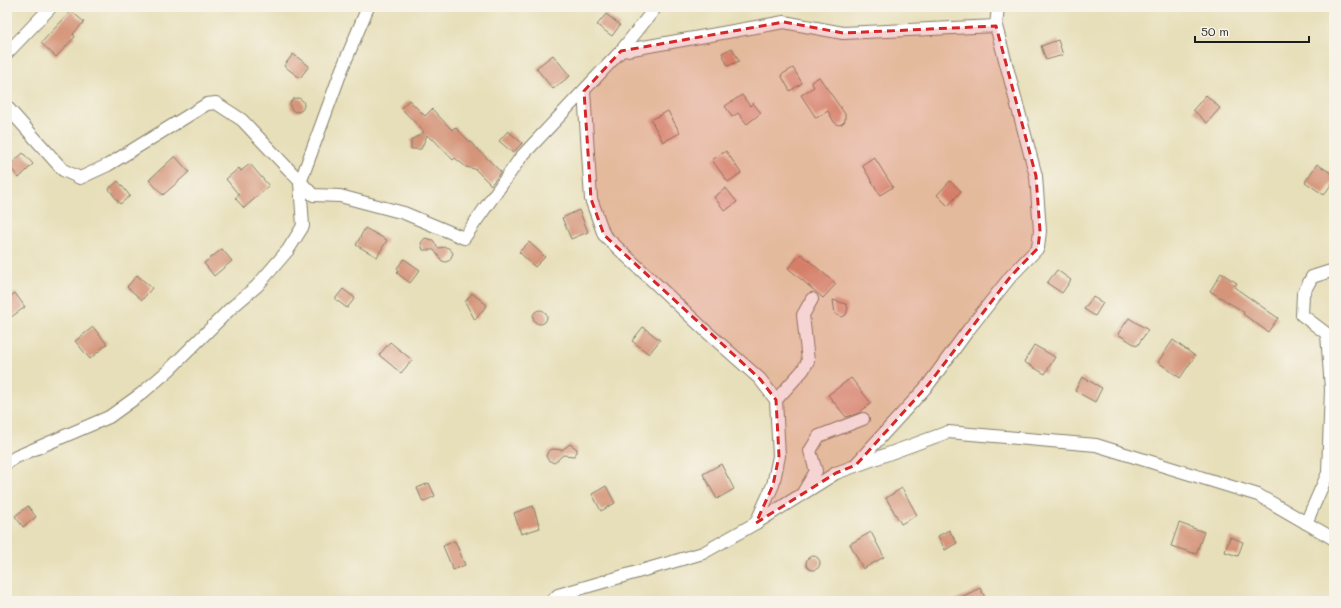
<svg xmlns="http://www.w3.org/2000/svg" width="1341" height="608" viewBox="0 0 1341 608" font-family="Mali,sans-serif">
<rect width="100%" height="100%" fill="#f7f3e8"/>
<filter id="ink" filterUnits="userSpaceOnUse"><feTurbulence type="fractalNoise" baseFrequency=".025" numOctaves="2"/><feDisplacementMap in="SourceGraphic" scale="8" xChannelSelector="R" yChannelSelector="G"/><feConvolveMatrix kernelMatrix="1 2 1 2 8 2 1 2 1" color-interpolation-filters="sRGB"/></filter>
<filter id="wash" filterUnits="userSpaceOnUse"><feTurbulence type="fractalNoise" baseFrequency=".012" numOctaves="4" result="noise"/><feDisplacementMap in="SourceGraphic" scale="16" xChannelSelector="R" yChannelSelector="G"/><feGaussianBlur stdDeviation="0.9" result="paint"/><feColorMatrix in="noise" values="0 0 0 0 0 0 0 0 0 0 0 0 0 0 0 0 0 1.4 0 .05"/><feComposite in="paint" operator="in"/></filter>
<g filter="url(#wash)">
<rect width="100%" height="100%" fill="#e7dfb9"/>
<g id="blocks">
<g fill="#d5957a">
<path d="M 71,11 L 84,22 L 73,34 L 75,37 L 56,57 L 41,43 Z"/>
<path d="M 606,14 L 620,25 L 612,36 L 597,25 Z"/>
<path d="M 1058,40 L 1063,55 L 1046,60 L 1041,46 Z"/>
<path d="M 732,48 L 739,61 L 728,66 L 722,53 Z"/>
<path d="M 293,54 L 309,66 L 300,78 L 284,66 Z"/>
<path d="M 553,55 L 570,76 L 553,89 L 536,68 Z"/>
<path d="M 793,68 L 802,83 L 790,91 L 781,75 Z"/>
<path d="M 819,77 L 845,114 L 845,121 L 842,124 L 838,125 L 834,122 L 828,111 L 816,118 L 801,95 L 814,87 L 811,82 Z"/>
<path d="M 742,95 L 750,106 L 753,103 L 761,113 L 747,124 L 738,113 L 732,117 L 725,106 Z"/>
<path d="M 1206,95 L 1220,108 L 1207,123 L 1193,110 Z"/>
<circle cx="297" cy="105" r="7"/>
<path d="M 409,100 L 425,116 L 432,109 L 452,130 L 455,127 L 501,172 L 491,185 L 475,169 L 466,167 L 455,158 L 453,160 L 433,139 L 432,140 L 427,135 L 421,149 L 411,149 L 411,140 L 424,132 L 401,108 Z"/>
<path d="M 668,111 L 680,133 L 663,142 L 651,120 Z"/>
<path d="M 508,131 L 522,143 L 513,153 L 499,141 Z"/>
<path d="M 726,151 L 741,173 L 728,182 L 712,160 Z"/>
<path d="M 23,153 L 33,164 L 19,178 L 9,166 Z"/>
<path d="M 175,156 L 189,172 L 163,195 L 149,180 Z"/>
<path d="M 874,157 L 893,187 L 880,195 L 862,165 Z"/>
<path d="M 250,164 L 269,186 L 244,208 L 235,198 L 239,195 L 226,179 L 239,168 L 241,171 Z"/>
<path d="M 1317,164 L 1334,175 L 1334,180 L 1324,195 L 1305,182 Z"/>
<path d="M 118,181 L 130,196 L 120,204 L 109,189 Z"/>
<path d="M 950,181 L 961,191 L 948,206 L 937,195 Z"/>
<path d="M 726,188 L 737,202 L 725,211 L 714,197 Z"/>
<path d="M 579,210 L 588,232 L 571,239 L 562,218 Z"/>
<path d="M 365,228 L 387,240 L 377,257 L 356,245 Z"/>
<path d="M 425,238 L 433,240 L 438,248 L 446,247 L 450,249 L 453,253 L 450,260 L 446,262 L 442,261 L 434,250 L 423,250 L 421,243 Z"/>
<path d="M 529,242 L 545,257 L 535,267 L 519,252 Z"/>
<path d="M 222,249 L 232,261 L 214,276 L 204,263 Z"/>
<path d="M 801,254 L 836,284 L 823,298 L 788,268 Z"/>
<path d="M 404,259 L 420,270 L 410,283 L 397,273 L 399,270 L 397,268 Z"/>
<path d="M 1057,270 L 1071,280 L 1062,293 L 1047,283 Z"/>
<path d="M 1221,273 L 1237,283 L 1234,287 L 1278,318 L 1268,332 L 1243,314 L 1244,312 L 1210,291 Z"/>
<path d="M 137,275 L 152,288 L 142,300 L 127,287 Z"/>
<path d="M 343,289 L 355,298 L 347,308 L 335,299 Z"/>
<path d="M 15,293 L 25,307 L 7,320 L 7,299 Z"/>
<path d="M 472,293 L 487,305 L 475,320 L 465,302 Z"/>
<path d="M 1093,297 L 1103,303 L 1095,316 L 1084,309 Z"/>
<path d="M 833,300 L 846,304 L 848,308 L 846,315 L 842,317 L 835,314 Z"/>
<circle cx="540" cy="317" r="7"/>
<path d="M 1129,318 L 1148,330 L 1137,346 L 1118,334 Z"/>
<path d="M 93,327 L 107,344 L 90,359 L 75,341 Z"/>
<path d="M 643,327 L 660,340 L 649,354 L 632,341 Z"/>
<path d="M 1173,340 L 1195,356 L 1180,378 L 1158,362 Z"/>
<path d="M 390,342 L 412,360 L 401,373 L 379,355 Z"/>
<path d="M 1034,345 L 1055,357 L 1045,374 L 1024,362 Z"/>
<path d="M 1082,377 L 1102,388 L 1095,402 L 1075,391 Z"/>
<path d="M 851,378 L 871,403 L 859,413 L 846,417 L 828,395 Z"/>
<path d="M 570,444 L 577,449 L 577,452 L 574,456 L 563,455 L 554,463 L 548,460 L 546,456 L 549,450 L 554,449 L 562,450 Z"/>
<path d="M 721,464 L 734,489 L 717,499 L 703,474 Z"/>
<path d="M 429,483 L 435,496 L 423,502 L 417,488 Z"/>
<path d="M 606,486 L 615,503 L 601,511 L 592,494 Z"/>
<path d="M 902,488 L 917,515 L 901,524 L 886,498 Z"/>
<path d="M 28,506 L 36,517 L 23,527 L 15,516 Z"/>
<path d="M 533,506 L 540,528 L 521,534 L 514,513 Z"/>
<path d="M 1179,523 L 1204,532 L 1196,554 L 1171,546 Z"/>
<path d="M 949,530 L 957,543 L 945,550 L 938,536 Z"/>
<path d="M 871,532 L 884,557 L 863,569 L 850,544 Z"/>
<path d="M 1230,537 L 1243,542 L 1238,556 L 1225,552 Z"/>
<path d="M 455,541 L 465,565 L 453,570 L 443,546 Z"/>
<circle cx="813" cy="563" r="7"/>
<path d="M 980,588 L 987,601 L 953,601 Z"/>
</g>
</g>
</g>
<g filter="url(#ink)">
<use href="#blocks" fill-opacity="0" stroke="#827e6a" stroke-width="1"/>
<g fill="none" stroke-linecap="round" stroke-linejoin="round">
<defs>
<g id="minor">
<path d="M 621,51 L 784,22 L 843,33 L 996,26 L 998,7"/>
<path d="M 7,53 L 51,7"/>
<path d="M 584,91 L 591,199 L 604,235 L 707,332 L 760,379 L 776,400 L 779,456 L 773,485 L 756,523"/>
<path d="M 7,107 L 63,170 L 80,178 L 108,165 L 207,104 L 216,103 L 242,120 L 313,195 L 340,196 L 404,213 L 464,238 L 521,157 L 621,51 L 656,7"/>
<path d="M 776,400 L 803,370 L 808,361 L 803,315 L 812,299"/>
<path d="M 7,463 L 16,457 L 109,417 L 141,394 L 169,370 L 230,309 L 257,286 L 288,250 L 303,226 L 300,183 L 342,69 L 368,7"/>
<path d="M 857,463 L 928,385 L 969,329 L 1011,276 L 1038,248 L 1040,231 L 1036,176 L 996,26"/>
<path d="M 804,491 L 816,471 L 810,451 L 819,436 L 863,419"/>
<path d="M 1306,523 L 1328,473 L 1331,389 L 1327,334 L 1302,315 L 1303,294 L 1312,277 L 1334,270"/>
<path d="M 552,601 L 558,595 L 703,553 L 756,523 L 836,473 L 948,432 L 1096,445 L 1258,495 L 1334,539"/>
</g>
</defs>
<use href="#minor" stroke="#827e6a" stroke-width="14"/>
<use href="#minor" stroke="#fff" stroke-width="12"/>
</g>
</g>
<path fill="#d62828" fill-opacity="0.2" stroke="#d62828" stroke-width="3" stroke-dasharray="8 5" stroke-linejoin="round" d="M 784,22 L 843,33 L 996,26 L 1036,176 L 1040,231 L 1038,248 L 1011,276 L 928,385 L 856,465 L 836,473 L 756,523 L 773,485 L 779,456 L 776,400 L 760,379 L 604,235 L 591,199 L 584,91 L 621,51 Z"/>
<rect width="1341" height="608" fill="none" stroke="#f7f3e8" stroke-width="24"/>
<path d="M1195 36v6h114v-6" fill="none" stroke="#1c1c1c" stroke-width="2"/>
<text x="1201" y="36" font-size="12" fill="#1c1c1c" stroke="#f7f3e8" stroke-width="3" paint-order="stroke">50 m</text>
</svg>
